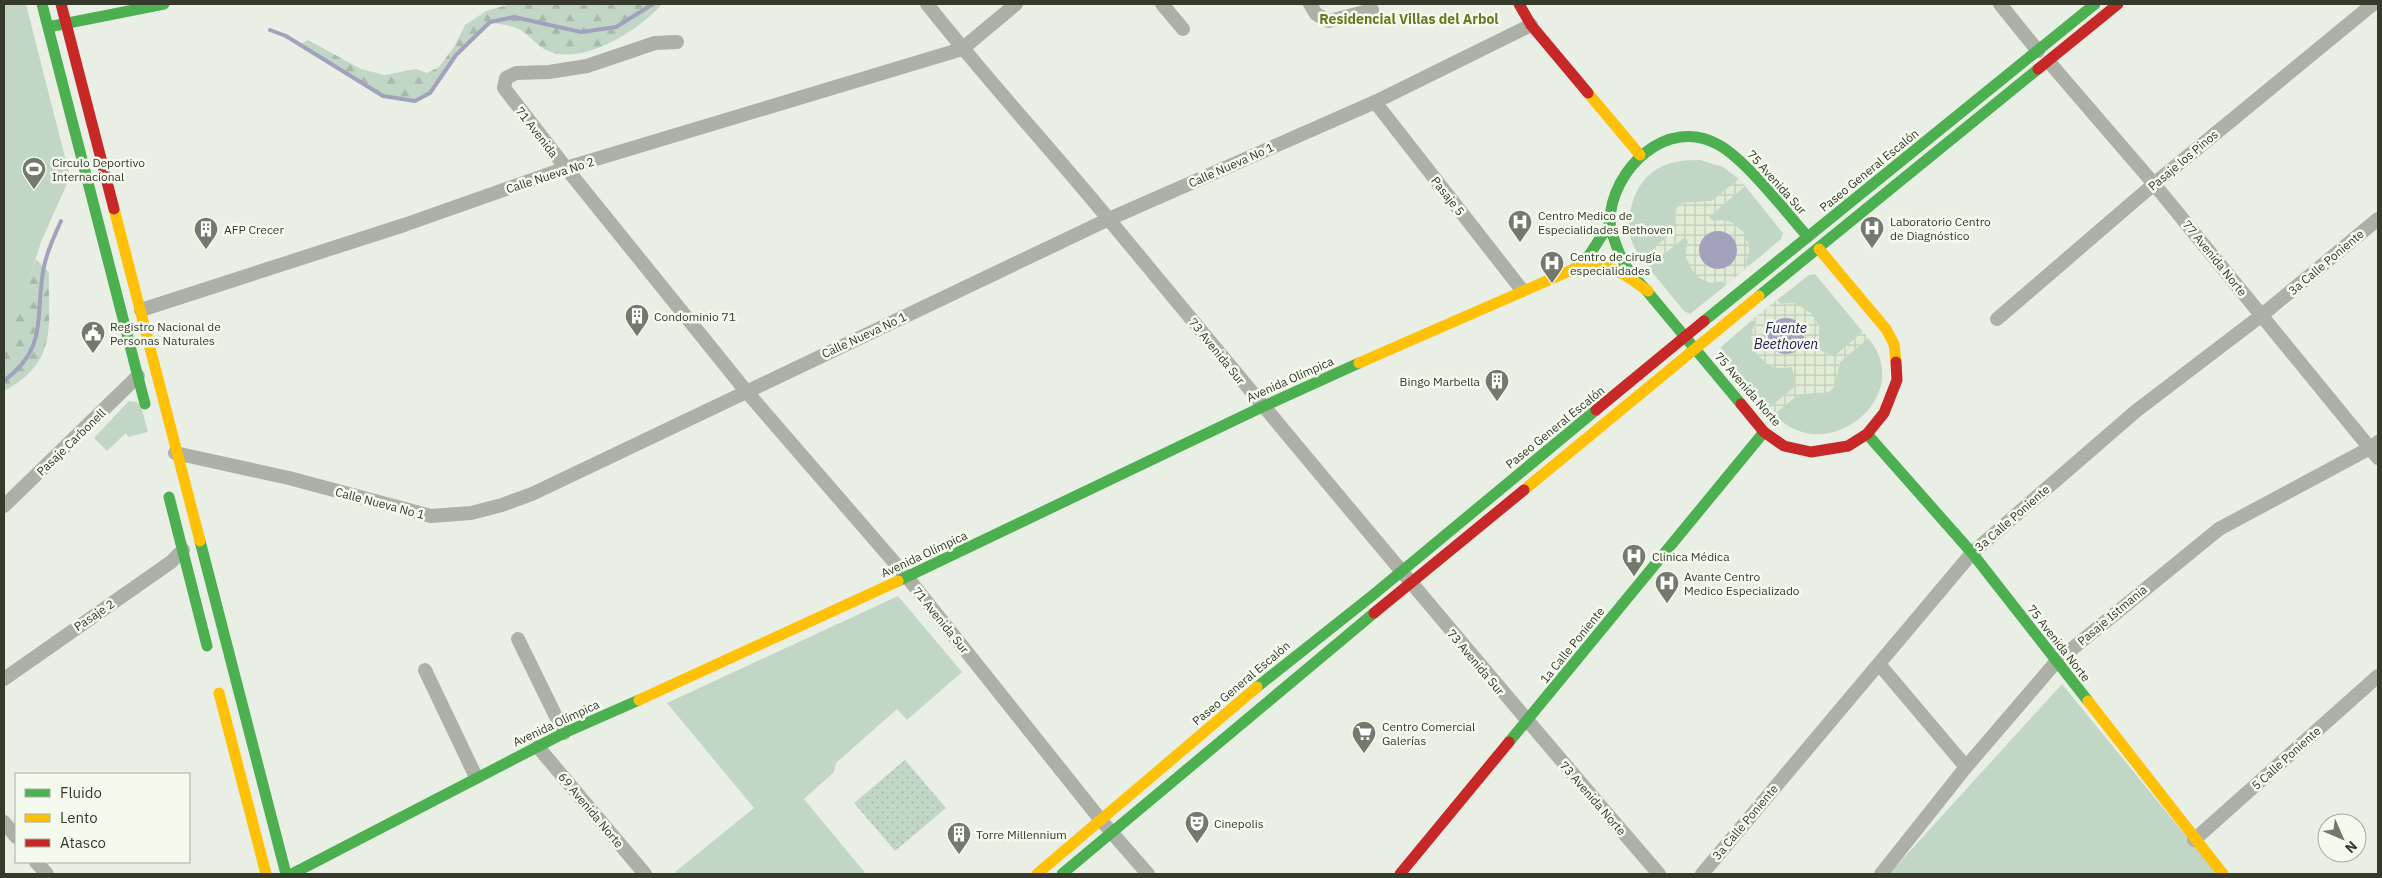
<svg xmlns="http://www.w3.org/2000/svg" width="2382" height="878" viewBox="0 0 2382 878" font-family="'IBM Plex Sans',sans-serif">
<defs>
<pattern id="forest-firs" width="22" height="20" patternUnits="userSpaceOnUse" patternTransform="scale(1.25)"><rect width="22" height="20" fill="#c2d6c6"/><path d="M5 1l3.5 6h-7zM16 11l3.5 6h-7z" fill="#a7b8aa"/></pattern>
<pattern id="park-dots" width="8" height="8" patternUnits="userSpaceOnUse" patternTransform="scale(1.25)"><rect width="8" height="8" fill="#c2d6c6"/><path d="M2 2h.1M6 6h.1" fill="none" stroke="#a7b8aa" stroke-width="1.8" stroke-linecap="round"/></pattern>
<pattern id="plaza-grid" width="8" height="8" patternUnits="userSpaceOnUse" patternTransform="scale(1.25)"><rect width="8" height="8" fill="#e0ecd6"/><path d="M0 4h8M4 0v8" fill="none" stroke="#c1cbb8"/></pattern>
</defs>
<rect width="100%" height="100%" fill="#eaefe5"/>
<g fill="#c2d6c6">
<path d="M 4,4 L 26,4 L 70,177 L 41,242 L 14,326 L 4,352 Z"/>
<path d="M 1700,160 L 1723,167 L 1739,179 L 1712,201 L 1682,203 L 1677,208 L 1672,233 L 1641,260 C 1638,253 1633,246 1631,239 C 1627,229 1629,218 1631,208 C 1640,171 1665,159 1700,160 Z"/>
<path d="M 1745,186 L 1783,233 L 1781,239 L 1749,266 L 1745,262 L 1743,232 L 1728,221 L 1713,222 L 1708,217 Z"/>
<path d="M 1684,236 L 1689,242 L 1687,244 L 1718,282 L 1722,281 L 1726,285 L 1690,314 L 1684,311 L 1648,267 Z"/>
<path d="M 1815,274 L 1863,332 L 1834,357 L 1815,348 C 1826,331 1814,313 1797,305 C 1793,302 1786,304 1781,304 L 1777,300 L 1809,275 Z"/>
<path d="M 1752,320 L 1756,323 L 1752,331 L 1783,368 L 1792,367 L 1796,386 L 1769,408 L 1720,353 L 1721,347 Z"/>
<path d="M 1868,338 C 1918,396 1825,471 1774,414 L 1799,394 L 1829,392 L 1834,387 L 1840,362 Z"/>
<path d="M 129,401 L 136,402 L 141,406 L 148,432 L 128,437 L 126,433 L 107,451 L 94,438 Z"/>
<path d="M 898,596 L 962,672 L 907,720 L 897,709 L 836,763 L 834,772 L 804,799 L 866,874 L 677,874 L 675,872 L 754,808 L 667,703 Z"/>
<path d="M 2062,684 L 2217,874 L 1889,874 Z"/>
</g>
<g fill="url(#forest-firs)">
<path d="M 511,4 L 662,4 C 640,30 579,69 544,49 C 534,43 527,32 516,28 C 508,25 499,24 490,22 L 456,55 L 430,93 L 415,101 L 383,96 L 298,45 L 308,40 L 361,69 L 385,75 L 416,69 L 427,73 L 439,67 L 454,47 L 465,25 L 486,11 Z"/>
<path d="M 36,259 L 49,273 C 48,326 59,362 4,391 L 4,352 Z"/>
</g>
<path fill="url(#park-dots)" d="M 905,760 L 946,808 L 895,851 L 854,803 Z"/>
<g fill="url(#plaza-grid)" fill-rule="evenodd">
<path d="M 1739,179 L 1745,186 L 1709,217 L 1713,221 L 1721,220 L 1733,223 L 1743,232 L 1748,243 L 1749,251 L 1746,262 L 1749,266 L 1726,285 L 1722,281 L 1711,283 L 1704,281 L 1694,273 L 1685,256 L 1688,242 L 1685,237 L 1648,267 L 1641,260 L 1672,233 L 1677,208 L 1682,203 L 1712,201 ZM 1713,231 L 1725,232 L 1726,267 L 1720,269 L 1707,266 L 1699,256 Z"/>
<path d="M 1776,300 L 1781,304 L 1797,304 L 1811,313 L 1819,326 L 1819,342 L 1815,348 L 1833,357 L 1863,332 L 1868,338 L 1840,362 L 1834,387 L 1829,392 L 1799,394 L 1774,414 L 1769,408 L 1796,386 L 1792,367 L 1775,368 L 1768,365 L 1756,353 L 1751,338 L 1756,323 L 1752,320 ZM 1786,318 L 1792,319 L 1804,331 L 1803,342 L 1770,343 L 1769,331 L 1781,319 Z"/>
</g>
<g fill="#a2a2bf">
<circle cx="1718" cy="250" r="19"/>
<circle cx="1786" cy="336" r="18"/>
</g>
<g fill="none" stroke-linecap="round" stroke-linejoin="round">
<g stroke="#a2a2bf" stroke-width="4">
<path d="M 270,30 L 286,36 L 383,96 L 415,101 L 430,93 L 456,55 L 490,22 L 514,17 L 581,32 L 616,27 L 653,4"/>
<path d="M 4,381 C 45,349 36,326 42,279 C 44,258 53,239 61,221"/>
</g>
<g stroke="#acb0a7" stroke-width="14">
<path d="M 927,4 C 986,79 1051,149 1111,222 C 1292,441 1473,659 1659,874"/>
<path d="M 1162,4 L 1183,29"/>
<path d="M 1310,4 L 1316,14 L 1329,21 L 1372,10"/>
<path d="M 2000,4 L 2038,51"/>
<path d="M 677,42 L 655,43 L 587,66 L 549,72 L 516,73 L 506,78 L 504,88 L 566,168 L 746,391 L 907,577 L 1100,819 L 1148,874"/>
<path d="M 2049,62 L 2154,184 L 2378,458"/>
<path d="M 1375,102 L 1522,290"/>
<path d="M 141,310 L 404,225 L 566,168 L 962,49 L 1016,4"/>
<path d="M 1997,319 L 2154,184 L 2373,4"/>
<path d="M 175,453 L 289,478 L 431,516 L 471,513 L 502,505 L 532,494 L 1109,219 L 1375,102 L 1531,25"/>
<path d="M 4,506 L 138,376"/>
<path d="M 518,639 L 564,733"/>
<path d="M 1879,664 L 1966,767"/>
<path d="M 425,670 L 476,777"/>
<path d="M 4,679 L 171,562 L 183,550"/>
<path d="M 538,747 L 645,874"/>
<path d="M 4,822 L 16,837"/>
<path d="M 2194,840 L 2378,676"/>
<path d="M 36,862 L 47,874"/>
<path d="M 1702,874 L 1972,553 L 2136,411 L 2262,315 L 2378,219"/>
<path d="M 1881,874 L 1966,767 L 2056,662 L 2219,529 L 2370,448 L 2378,442"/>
</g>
<g stroke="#4caf50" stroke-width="11">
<path d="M 42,4 L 145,404"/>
<path d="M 53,26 L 164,4"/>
<path d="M 1574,269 L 1590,254 L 1610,223"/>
<path d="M 1759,296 L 2038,69"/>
<path d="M 1704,321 L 2095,4"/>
<path d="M 1741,404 C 1711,368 1681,332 1651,296 C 1642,284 1626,271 1621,257 C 1617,247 1610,232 1610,221 C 1611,170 1667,115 1719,145 C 1747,161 1785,211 1808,237"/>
<path d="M 1867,434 L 1972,553 L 2088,701"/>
<path d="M 169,497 L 207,646"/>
<path d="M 200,541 L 286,874"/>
<path d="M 898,581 L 1262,407 L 1359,363"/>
<path d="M 1257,687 L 1373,595 L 1596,410"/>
<path d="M 1509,742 L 1764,432"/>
<path d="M 292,874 L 564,733 L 639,700"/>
<path d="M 1062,874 L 1374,613"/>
</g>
<g stroke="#ffc107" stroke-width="11">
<path d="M 1588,93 L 1640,155"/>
<path d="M 114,209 L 200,541"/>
<path d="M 1819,249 L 1886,329 L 1894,344 L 1896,362"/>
<path d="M 1359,363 L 1574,269 C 1612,262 1618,270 1648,291"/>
<path d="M 1524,490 L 1759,296"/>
<path d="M 219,693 L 266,874"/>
<path d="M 639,700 L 898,581"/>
<path d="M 2088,701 L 2223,874"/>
<path d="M 1037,874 L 1257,687"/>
</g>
<g stroke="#c62828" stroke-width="11">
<path d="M 61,4 L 114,209"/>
<path d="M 1519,4 L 1531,25 L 1588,93"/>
<path d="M 2038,69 L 2118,4"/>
<path d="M 1741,404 L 1764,432 L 1784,446 L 1811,452 L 1848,446 L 1867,434 L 1884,413 L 1897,380 L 1896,362"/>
<path d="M 1596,410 L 1704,321"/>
<path d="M 1374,613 L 1524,490"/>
<path d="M 1400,874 L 1509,742"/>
</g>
</g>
<defs>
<symbol id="stadium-pin" viewBox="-11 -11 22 30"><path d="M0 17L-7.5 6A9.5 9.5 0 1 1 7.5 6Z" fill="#74796c" stroke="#f4faee"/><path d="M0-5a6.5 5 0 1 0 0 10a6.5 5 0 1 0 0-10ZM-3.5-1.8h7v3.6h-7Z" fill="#fff"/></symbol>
<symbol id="hospital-pin" viewBox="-11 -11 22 30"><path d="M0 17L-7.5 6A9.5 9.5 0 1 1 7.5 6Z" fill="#74796c" stroke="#f4faee"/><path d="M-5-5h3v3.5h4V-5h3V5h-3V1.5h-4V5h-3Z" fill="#fff"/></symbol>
<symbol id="building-pin" viewBox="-11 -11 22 30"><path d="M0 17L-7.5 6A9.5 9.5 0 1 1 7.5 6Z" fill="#74796c" stroke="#f4faee"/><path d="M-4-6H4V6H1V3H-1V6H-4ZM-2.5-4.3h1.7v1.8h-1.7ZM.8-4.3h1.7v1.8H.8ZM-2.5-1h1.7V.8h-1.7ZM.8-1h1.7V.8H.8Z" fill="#fff"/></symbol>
<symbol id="civic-pin" viewBox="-11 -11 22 30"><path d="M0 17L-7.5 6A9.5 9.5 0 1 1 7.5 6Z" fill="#74796c" stroke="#f4faee"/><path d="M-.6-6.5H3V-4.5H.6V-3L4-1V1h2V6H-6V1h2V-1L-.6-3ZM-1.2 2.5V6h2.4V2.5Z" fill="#fff"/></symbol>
<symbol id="supermarket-pin" viewBox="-11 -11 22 30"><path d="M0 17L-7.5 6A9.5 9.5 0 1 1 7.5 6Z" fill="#74796c" stroke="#f4faee"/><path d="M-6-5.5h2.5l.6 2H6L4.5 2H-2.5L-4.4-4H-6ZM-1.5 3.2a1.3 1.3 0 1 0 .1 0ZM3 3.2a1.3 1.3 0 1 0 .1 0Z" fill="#fff"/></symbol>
<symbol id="theatre-pin" viewBox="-11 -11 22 30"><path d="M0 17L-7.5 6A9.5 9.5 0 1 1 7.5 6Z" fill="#74796c" stroke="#f4faee"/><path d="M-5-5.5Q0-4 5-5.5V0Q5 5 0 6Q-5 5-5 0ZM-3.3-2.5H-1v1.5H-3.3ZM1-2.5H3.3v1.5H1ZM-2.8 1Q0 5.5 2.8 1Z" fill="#fff"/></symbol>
</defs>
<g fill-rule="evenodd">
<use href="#stadium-pin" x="20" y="155" width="28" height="38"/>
<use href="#hospital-pin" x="1506" y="208" width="28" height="38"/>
<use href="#hospital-pin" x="1858" y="214" width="28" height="38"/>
<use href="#building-pin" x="192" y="215" width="28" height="38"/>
<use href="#hospital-pin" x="1538" y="249" width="28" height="38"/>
<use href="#building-pin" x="623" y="302" width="28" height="38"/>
<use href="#civic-pin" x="79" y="319" width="28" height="38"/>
<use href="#building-pin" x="1483" y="367" width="28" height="38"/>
<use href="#hospital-pin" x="1620" y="542" width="28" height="38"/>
<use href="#hospital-pin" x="1653" y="569" width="28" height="38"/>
<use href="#supermarket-pin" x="1350" y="719" width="28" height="38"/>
<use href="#theatre-pin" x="1183" y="809" width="28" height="38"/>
<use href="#building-pin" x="945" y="820" width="28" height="38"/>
</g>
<g text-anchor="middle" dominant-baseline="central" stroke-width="5" stroke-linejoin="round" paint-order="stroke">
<g font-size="12" fill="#353a2b" stroke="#f4faee">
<text transform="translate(537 132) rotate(52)">71 Avenida</text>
<text transform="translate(2183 160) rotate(-40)">Pasaje los Pinos</text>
<text transform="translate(1231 165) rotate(-24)">Calle Nueva No 1</text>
<text transform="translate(1869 170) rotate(-39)">Paseo General Escalón</text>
<text transform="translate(550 175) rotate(-18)">Calle Nueva No 2</text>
<text transform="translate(1777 182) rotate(48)">75 Avenida Sur</text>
<text transform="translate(1448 196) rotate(52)">Pasaje 5</text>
<text transform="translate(2215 258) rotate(51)">77 Avenida Norte</text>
<text transform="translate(2326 262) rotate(-40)">3a Calle Poniente</text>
<text transform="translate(864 335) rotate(-25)">Calle Nueva No 1</text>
<text transform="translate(1217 351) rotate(51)">73 Avenida Sur</text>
<text transform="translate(1290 379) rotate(-24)">Avenida Olímpica</text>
<text transform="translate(1748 389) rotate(49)">75 Avenida Norte</text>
<text transform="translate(1555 427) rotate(-39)">Paseo General Escalón</text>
<text transform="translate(71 442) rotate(-44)">Pasaje Carbonell</text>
<text transform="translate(380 503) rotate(15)">Calle Nueva No 1</text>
<text transform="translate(2012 518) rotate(-41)">3a Calle Poniente</text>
<text transform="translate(924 554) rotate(-25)">Avenida Olímpica</text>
<text transform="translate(94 615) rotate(-34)">Pasaje 2</text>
<text transform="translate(2112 615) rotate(-40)">Pasaje Istmania</text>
<text transform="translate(941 620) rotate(51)">71 Avenida Sur</text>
<text transform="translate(2059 643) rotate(52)">75 Avenida Norte</text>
<text transform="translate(1572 645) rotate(-51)">1a Calle Poniente</text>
<text transform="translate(1476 662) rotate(50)">73 Avenida Sur</text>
<text transform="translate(1241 683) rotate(-40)">Paseo General Escalón</text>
<text transform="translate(556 723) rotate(-25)">Avenida Olímpica</text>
<text transform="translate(2286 758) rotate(-42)">5 Calle Poniente</text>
<text transform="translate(1593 798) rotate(49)">73 Avenida Norte</text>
<text transform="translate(591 810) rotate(50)">69 Avenida Norte</text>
<text transform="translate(1745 822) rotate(-50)">3a Calle Poniente</text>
</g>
<g font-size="12" fill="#353a2b" stroke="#f4faee" text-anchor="start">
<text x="52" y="162">Circulo Deportivo<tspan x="52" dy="14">Internacional</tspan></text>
<text x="1538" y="215">Centro Medico de<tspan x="1538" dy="14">Especialidades Bethoven</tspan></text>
<text x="1890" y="221">Laboratorio Centro<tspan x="1890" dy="14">de Diagnóstico</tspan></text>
<text x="224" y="229">AFP Crecer</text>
<text x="1570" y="256">Centro de cirugía<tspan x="1570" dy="14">especialidades</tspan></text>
<text x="654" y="316">Condominio 71</text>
<text x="110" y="326">Registro Nacional de<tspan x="110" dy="14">Personas Naturales</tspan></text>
<text x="1480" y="381" text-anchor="end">Bingo Marbella</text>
<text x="1652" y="556">Clinica Médica</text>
<text x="1684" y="576">Avante Centro<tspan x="1684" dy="14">Medico Especializado</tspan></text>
<text x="1382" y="726">Centro Comercial<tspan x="1382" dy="14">Galerías</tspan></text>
<text x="1214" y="823">Cinepolis</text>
<text x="976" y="834">Torre Millennium</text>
</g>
<g font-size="14" font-weight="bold" fill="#667a25" stroke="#f4faee">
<text x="1409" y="19">Residencial Villas del Arbol</text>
</g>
<g font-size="14" font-style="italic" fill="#25225b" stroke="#f4faee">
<text x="1786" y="328">Fuente<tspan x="1786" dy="16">Beethoven</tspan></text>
</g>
</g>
<rect width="2382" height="878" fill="none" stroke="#353a2b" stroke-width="10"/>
<rect x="15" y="773" width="175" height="90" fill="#f4faee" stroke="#a8ada0"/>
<rect x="25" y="789" width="25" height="8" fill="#4caf50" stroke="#a8ada0"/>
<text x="60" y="798" font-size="15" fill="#353a2b">Fluido</text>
<rect x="25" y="814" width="25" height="8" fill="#ffc107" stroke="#a8ada0"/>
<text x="60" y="823" font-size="15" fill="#353a2b">Lento</text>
<rect x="25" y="839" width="25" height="8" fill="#c62828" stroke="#a8ada0"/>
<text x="60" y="848" font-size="15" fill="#353a2b">Atasco</text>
<g transform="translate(2342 838) rotate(135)"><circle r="24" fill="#f4faee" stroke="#a8ada0"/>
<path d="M0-4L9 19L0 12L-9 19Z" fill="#74796c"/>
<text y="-8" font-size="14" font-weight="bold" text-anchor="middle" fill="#353a2b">N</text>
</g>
</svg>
